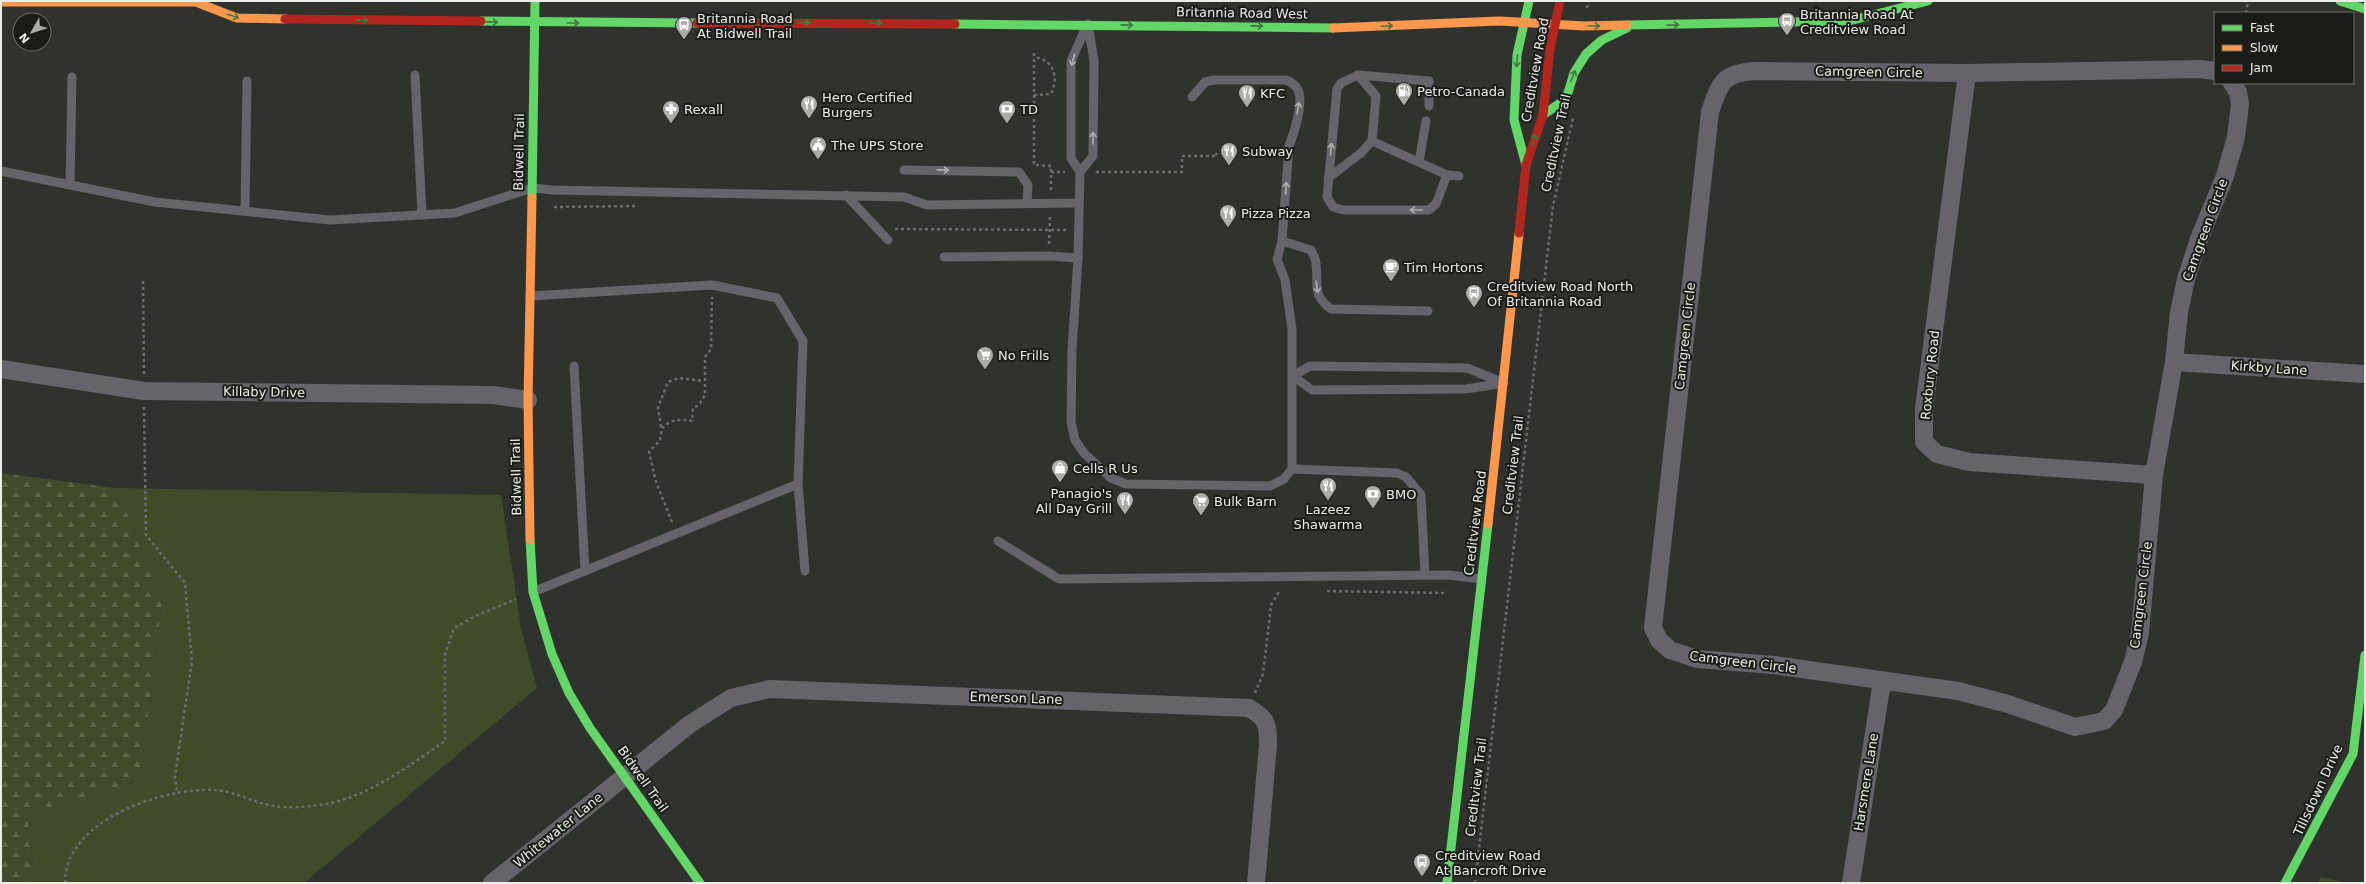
<svg xmlns="http://www.w3.org/2000/svg" width="2366" height="884" viewBox="0 0 2366 884" font-family="'DejaVu Sans',sans-serif">
<defs>
<pattern id="forest-firs" width="22" height="20" patternUnits="userSpaceOnUse"><rect width="22" height="20" fill="#3f4b29"/><path d="M5 1l3.5 6h-7zM16 11l3.5 6h-7z" fill="#5b6548"/></pattern>
</defs>
<rect width="100%" height="100%" fill="#30332d"/>
<g fill="#3f4b29">
<path d="M 117,488 L 501,495 L 521,628 L 537,688 L 304,883 L 35,883 L 27,814 L 140,780 L 162,601 Z"/>
<path d="M 2321,877 L 2347,883 L 2318,883 Z"/>
</g>
<path fill="url(#forest-firs)" d="M 1,473 L 117,488 L 162,601 L 140,780 L 27,814 L 35,883 L 1,883 Z"/>
<g fill="none" stroke-linecap="round" stroke-linejoin="round">
<g stroke="#6c6c6e" stroke-width="2.5" stroke-dasharray="3 3" stroke-linecap="butt">
<path d="M 1587,8 L 1588,1"/>
<path d="M 2246,13 L 2248,1"/>
<path d="M 1034,53 L 1034,165 L 1051,166 L 1051,172"/>
<path d="M 1034,95 L 1051,94 C 1059,76 1054,60 1034,57"/>
<path d="M 1096,172 L 1182,172 L 1182,156 L 1217,156 L 1216,153"/>
<path d="M 1051,190 L 1051,172 L 1065,172"/>
<path d="M 554,207 L 638,206"/>
<path d="M 895,229 L 1066,230"/>
<path d="M 1049,244 L 1050,215"/>
<path d="M 143,281 L 144,374"/>
<path d="M 144,407 L 146,535 L 185,583 L 192,661 L 175,776 L 177,793"/>
<path d="M 661,427 L 658,407 L 668,382 L 679,378 L 704,381"/>
<path d="M 672,522 L 656,482 L 649,452 L 660,440 L 662,428 C 672,419 679,419 692,421 L 693,408 L 699,405 L 705,395 L 705,357 L 711,349 L 712,297"/>
<path d="M 1327,591 L 1444,593"/>
<path d="M 1255,693 L 1263,674 L 1271,605 L 1280,590"/>
<path d="M 65,883 C 64,820 164,787 215,790 C 235,791 254,803 274,806 C 291,809 315,806 331,803 C 374,793 410,765 445,741 L 445,654 L 454,628 L 478,615 L 516,599"/>
<path d="M 1475,883 L 1553,206 L 1573,118"/>
</g>
<g stroke="#66636b" stroke-width="9">
<path d="M 1087,25 L 1071,61 L 1071,158 L 1080,172 L 1078,258 L 1072,351 L 1071,422 L 1075,440 L 1084,453 L 1111,478 L 1126,484 L 1270,486 L 1284,479 L 1292,469 L 1292,329 L 1285,280 L 1277,259 L 1282,241 L 1289,146 C 1294,133 1304,103 1298,90 C 1296,85 1291,82 1286,80 L 1214,80 L 1205,82 L 1192,97"/>
<path d="M 415,75 L 422,215"/>
<path d="M 1358,75 L 1376,96 L 1372,141 L 1447,175 L 1459,176"/>
<path d="M 1429,106 L 1429,81 L 1358,75 L 1341,83 L 1337,89 L 1327,197 L 1333,207 L 1343,210 L 1429,210 L 1436,204 L 1447,175"/>
<path d="M 1419,162 L 1426,121"/>
<path d="M 904,170 L 1019,172 L 1028,185 L 1027,203"/>
<path d="M 1,171 L 155,202 L 330,220 L 455,213 L 532,188 L 553,190 L 904,197 L 927,205 L 1078,203"/>
<path d="M 1080,172 L 1093,156 L 1094,61 L 1088,24"/>
<path d="M 1328,178 L 1361,153 L 1372,141"/>
<path d="M 70,185 L 72,77"/>
<path d="M 846,195 L 888,240"/>
<path d="M 245,211 L 247,81"/>
<path d="M 1282,241 L 1311,250 C 1313,254 1316,259 1316,264 C 1319,286 1311,294 1331,309 L 1428,311"/>
<path d="M 944,257 L 1049,256 L 1078,258"/>
<path d="M 530,296 L 712,285 L 777,298 L 803,341 L 798,484 L 805,571"/>
<path d="M 574,366 L 585,571"/>
<path d="M 1310,366 L 1467,368 L 1504,383 L 1466,389 L 1312,390 L 1293,376 Z"/>
<path d="M 1292,469 L 1397,473 L 1406,477 L 1421,495 L 1425,575"/>
<path d="M 998,541 L 1059,579 L 1449,575 L 1481,579"/>
<path d="M 533,592 L 798,484"/>
</g>
<g stroke="#66636b" stroke-width="18">
<path d="M 2215,71 L 2200,69 L 1967,73 L 1755,71 C 1722,73 1720,83 1710,112 L 1653,628 L 1659,640 L 1670,650 L 1697,659 L 1774,665 L 1958,691 L 2008,704 L 2075,727 L 2104,721 L 2114,710 L 2133,662 L 2140,633 L 2154,475 L 2174,362 L 2179,312 L 2186,279 L 2199,239 L 2225,176 L 2236,137 L 2240,104 L 2238,92 L 2232,83"/>
<path d="M 1967,73 L 1924,409 L 1924,442 L 1937,454 L 1969,462 L 2154,475"/>
<path d="M 2174,362 L 2365,374"/>
<path d="M 1,369 L 144,391 L 493,395 L 528,400"/>
<path d="M 492,883 L 690,724 L 731,698 L 770,689 L 1249,708 C 1268,719 1268,725 1268,745 L 1256,883"/>
<path d="M 1851,883 L 1882,681"/>
</g>
<g stroke="#63d668" stroke-width="9">
<path d="M 2340,1 L 2365,9"/>
<path d="M 481,21 L 697,23"/>
<path d="M 955,24 L 1333,28"/>
<path d="M 1627,25 L 1849,21 L 1928,1"/>
<path d="M 1543,115 L 1566,99 L 1574,73 L 1586,54 L 1602,40 L 1627,28"/>
<path d="M 1526,165 L 1514,120 L 1517,55 L 1529,1"/>
<path d="M 532,198 L 535,1"/>
<path d="M 530,539 L 533,592 L 552,654 L 569,693 L 590,728 L 700,883"/>
<path d="M 1447,883 L 1488,524"/>
<path d="M 2285,883 L 2353,754 L 2365,655"/>
</g>
<g stroke="#ff974d" stroke-width="9">
<path d="M 1,2 L 196,2 L 237,18 L 285,19"/>
<path d="M 1333,28 L 1499,21 L 1584,26 L 1627,25"/>
<path d="M 1488,524 L 1519,233"/>
<path d="M 530,539 L 528,400 L 532,198"/>
</g>
<g stroke="#b3261e" stroke-width="9">
<path d="M 285,19 L 481,21"/>
<path d="M 697,23 L 955,24"/>
<path d="M 1519,233 L 1526,165 L 1543,115 L 1550,49 L 1560,1"/>
</g>
</g>
<defs><path id="oneway-shaft" d="M-6 0H5M1.5-3L5.5 0L1.5 3" fill="none" stroke-width="1.6" stroke-linecap="round" stroke-linejoin="round"/></defs>
<g stroke="#3e7940">
<use href="#oneway-shaft" transform="translate(233 16) rotate(18)"/>
<use href="#oneway-shaft" transform="translate(362 20) rotate(1)"/>
<use href="#oneway-shaft" transform="translate(492 22) rotate(1)"/>
<use href="#oneway-shaft" transform="translate(573 23)"/>
<use href="#oneway-shaft" transform="translate(804 23)"/>
<use href="#oneway-shaft" transform="translate(876 23)"/>
<use href="#oneway-shaft" transform="translate(1127 25) rotate(1)"/>
<use href="#oneway-shaft" transform="translate(1673 25) rotate(-1)"/>
<use href="#oneway-shaft" transform="translate(1257 26) rotate(1)"/>
<use href="#oneway-shaft" transform="translate(1387 26) rotate(-3)"/>
<use href="#oneway-shaft" transform="translate(1594 26)"/>
<use href="#oneway-shaft" transform="translate(1517 61) rotate(94)"/>
<use href="#oneway-shaft" transform="translate(1573 76) rotate(-68)"/>
<use href="#oneway-shaft" transform="translate(1534 140) rotate(-72)"/>
</g>
<g stroke="#afafaf">
<use href="#oneway-shaft" transform="translate(1073 60) rotate(105)"/>
<use href="#oneway-shaft" transform="translate(1298 108) rotate(-80)"/>
<use href="#oneway-shaft" transform="translate(1093 138) rotate(-89)"/>
<use href="#oneway-shaft" transform="translate(1331 149) rotate(-84)"/>
<use href="#oneway-shaft" transform="translate(943 170) rotate(1)"/>
<use href="#oneway-shaft" transform="translate(1286 188) rotate(-86)"/>
<use href="#oneway-shaft" transform="translate(1416 210) rotate(180)"/>
<use href="#oneway-shaft" transform="translate(1317 287) rotate(82)"/>
</g>
<defs>
<symbol id="bus-pin" viewBox="-11 -11 22 30"><path d="M0 17L-7.5 6A9.5 9.5 0 1 1 7.5 6Z" fill="#aaada6" stroke="#1a1c17"/><path d="M-5-6H5V4H4V6H2V4H-2V6H-4V4H-5ZM-3.5-4V0h7V-4ZM-3.5 1.2v1.5H-2V1.2ZM2 1.2v1.5H3.5V1.2Z" fill="#fff"/></symbol>
<symbol id="fuel-pin" viewBox="-11 -11 22 30"><path d="M0 17L-7.5 6A9.5 9.5 0 1 1 7.5 6Z" fill="#aaada6" stroke="#1a1c17"/><path d="M-5.5-6h7V0h2V4h1.3V-2.5L3-4.5l.8-.8L6-3V5H2.5V1h-1V6h-7ZM-4.2-4.7v3.2H.2V-4.7Z" fill="#fff"/></symbol>
<symbol id="restaurant-pin" viewBox="-11 -11 22 30"><path d="M0 17L-7.5 6A9.5 9.5 0 1 1 7.5 6Z" fill="#aaada6" stroke="#1a1c17"/><path d="M-5-6h1v4h1v-4h1v4h1v-4h1v5L-1.5 .5V6h-2V.5L-5-1ZM5-6V6H3V1.5H1.5Q1.5-4 5-6Z" fill="#fff"/></symbol>
<symbol id="pharmacy-pin" viewBox="-11 -11 22 30"><path d="M0 17L-7.5 6A9.5 9.5 0 1 1 7.5 6Z" fill="#aaada6" stroke="#1a1c17"/><path d="M-2-6h4v4h4v4h-4v4h-4v-4h-4v-4h4Z" fill="#fff"/></symbol>
<symbol id="bank-pin" viewBox="-11 -11 22 30"><path d="M0 17L-7.5 6A9.5 9.5 0 1 1 7.5 6Z" fill="#aaada6" stroke="#1a1c17"/><path d="M-6-4H6V4H-6ZM0-2.3a2.3 2.3 0 1 0 0 4.6a2.3 2.3 0 1 0 0-4.6Z" fill="#fff"/></symbol>
<symbol id="civic-pin" viewBox="-11 -11 22 30"><path d="M0 17L-7.5 6A9.5 9.5 0 1 1 7.5 6Z" fill="#aaada6" stroke="#1a1c17"/><path d="M-.6-6.5H3V-4.5H.6V-3L4-1V1h2V6H-6V1h2V-1L-.6-3ZM-1.2 2.5V6h2.4V2.5Z" fill="#fff"/></symbol>
<symbol id="cafe-pin" viewBox="-11 -11 22 30"><path d="M0 17L-7.5 6A9.5 9.5 0 1 1 7.5 6Z" fill="#aaada6" stroke="#1a1c17"/><path d="M-5.5-4.5H6V0H3Q3 3.5 0 3.5H-2.5Q-5.5 3.5-5.5 0ZM3-3.2v2h1.7v-2ZM-6 4.5H4V6H-6Z" fill="#fff"/></symbol>
<symbol id="supermarket-pin" viewBox="-11 -11 22 30"><path d="M0 17L-7.5 6A9.5 9.5 0 1 1 7.5 6Z" fill="#aaada6" stroke="#1a1c17"/><path d="M-6-5.5h2.5l.6 2H6L4.5 2H-2.5L-4.4-4H-6ZM-1.5 3.2a1.3 1.3 0 1 0 .1 0ZM3 3.2a1.3 1.3 0 1 0 .1 0Z" fill="#fff"/></symbol>
<symbol id="shop-pin" viewBox="-11 -11 22 30"><path d="M0 17L-7.5 6A9.5 9.5 0 1 1 7.5 6Z" fill="#aaada6" stroke="#1a1c17"/><path d="M-5-2.5h2.3a2.7 3.5 0 0 1 5.4 0H5L5.5 6h-11ZM-1.5-2.5h3a1.5 2.3 0 0 0-3 0Z" fill="#fff"/></symbol>
</defs>
<g fill-rule="evenodd">
<use href="#bus-pin" x="1777" y="11" width="20" height="27"/>
<use href="#bus-pin" x="674" y="15" width="20" height="27"/>
<use href="#fuel-pin" x="1394" y="81" width="20" height="27"/>
<use href="#restaurant-pin" x="1237" y="83" width="20" height="27"/>
<use href="#restaurant-pin" x="799" y="94" width="20" height="27"/>
<use href="#pharmacy-pin" x="661" y="99" width="20" height="27"/>
<use href="#bank-pin" x="997" y="99" width="20" height="27"/>
<use href="#civic-pin" x="808" y="135" width="20" height="27"/>
<use href="#restaurant-pin" x="1219" y="141" width="20" height="27"/>
<use href="#restaurant-pin" x="1218" y="203" width="20" height="27"/>
<use href="#cafe-pin" x="1381" y="257" width="20" height="27"/>
<use href="#bus-pin" x="1464" y="283" width="20" height="27"/>
<use href="#supermarket-pin" x="975" y="345" width="20" height="27"/>
<use href="#shop-pin" x="1050" y="458" width="20" height="27"/>
<use href="#restaurant-pin" x="1318" y="476" width="20" height="27"/>
<use href="#bank-pin" x="1363" y="484" width="20" height="27"/>
<use href="#restaurant-pin" x="1115" y="490" width="20" height="27"/>
<use href="#supermarket-pin" x="1191" y="491" width="20" height="27"/>
<use href="#bus-pin" x="1412" y="852" width="20" height="27"/>
</g>
<g text-anchor="middle" dominant-baseline="central" stroke-width="4" stroke-linejoin="round" paint-order="stroke">
<g font-size="13" fill="#ebeee7" stroke="#1a1c17">
<text transform="translate(1242 13) rotate(1)">Britannia Road West</text>
<text transform="translate(1535 70) rotate(-80)">Creditview Road</text>
<text transform="translate(1869 72) rotate(1)">Camgreen Circle</text>
<text transform="translate(1556 143) rotate(-78)">Creditview Trail</text>
<text transform="translate(519 152) rotate(-89)">Bidwell Trail</text>
<text transform="translate(2205 230) rotate(-70)">Camgreen Circle</text>
<text transform="translate(1685 336) rotate(-84)">Camgreen Circle</text>
<text transform="translate(2269 368) rotate(4)">Kirkby Lane</text>
<text transform="translate(1930 375) rotate(-84)">Roxbury Road</text>
<text transform="translate(264 392) rotate(1)">Killaby Drive</text>
<text transform="translate(1513 465) rotate(-83)">Creditview Trail</text>
<text transform="translate(516 477) rotate(-91)">Bidwell Trail</text>
<text transform="translate(1475 523) rotate(-83)">Creditview Road</text>
<text transform="translate(2141 595) rotate(-83)">Camgreen Circle</text>
<text transform="translate(1743 662) rotate(7)">Camgreen Circle</text>
<text transform="translate(1016 698) rotate(2)">Emerson Lane</text>
<text transform="translate(643 779) rotate(55)">Bidwell Trail</text>
<text transform="translate(1866 782) rotate(-81)">Harsmere Lane</text>
<text transform="translate(1476 787) rotate(-83)">Creditview Trail</text>
<text transform="translate(2318 790) rotate(-65)">Tillsdown Drive</text>
<text transform="translate(558 830) rotate(-39)">Whitewater Lane</text>
</g>
<g font-size="13" fill="#ebeee7" stroke="#1a1c17" text-anchor="start">
<text x="1800" y="14">Britannia Road At<tspan x="1800" dy="15">Creditview Road</tspan></text>
<text x="697" y="18">Britannia Road<tspan x="697" dy="15">At Bidwell Trail</tspan></text>
<text x="1417" y="91">Petro-Canada</text>
<text x="1260" y="93">KFC</text>
<text x="822" y="97">Hero Certified<tspan x="822" dy="15">Burgers</tspan></text>
<text x="684" y="109">Rexall</text>
<text x="1020" y="109">TD</text>
<text x="831" y="145">The UPS Store</text>
<text x="1242" y="151">Subway</text>
<text x="1241" y="213">Pizza Pizza</text>
<text x="1404" y="267">Tim Hortons</text>
<text x="1487" y="286">Creditview Road North<tspan x="1487" dy="15">Of Britannia Road</tspan></text>
<text x="998" y="355">No Frills</text>
<text x="1073" y="468">Cells R Us</text>
<text x="1112" y="493" text-anchor="end">Panagio's<tspan x="1112" dy="15">All Day Grill</tspan></text>
<text x="1386" y="494">BMO</text>
<text x="1214" y="501">Bulk Barn</text>
<text x="1328" y="509" text-anchor="middle">Lazeez<tspan x="1328" dy="15">Shawarma</tspan></text>
<text x="1435" y="855">Creditview Road<tspan x="1435" dy="15">At Bancroft Drive</tspan></text>
</g>
</g>
<rect width="2366" height="884" fill="none" stroke="#ebeee7" stroke-width="4"/>
<rect x="2214" y="12" width="140" height="72" fill="#1a1c17" stroke="#6e706a"/>
<rect x="2222" y="25" width="20" height="6" fill="#63d668" stroke="#6e706a"/>
<text x="2250" y="32" font-size="12" fill="#ebeee7">Fast</text>
<rect x="2222" y="45" width="20" height="6" fill="#ff974d" stroke="#6e706a"/>
<text x="2250" y="52" font-size="12" fill="#ebeee7">Slow</text>
<rect x="2222" y="65" width="20" height="6" fill="#b3261e" stroke="#6e706a"/>
<text x="2250" y="72" font-size="12" fill="#ebeee7">Jam</text>
<g transform="translate(32 32) rotate(231)"><circle r="19" fill="#1a1c17" stroke="#6e706a"/>
<path d="M0-3L7 15L0 10L-7 15Z" fill="#aaada6"/>
<text y="-6" font-size="11" font-weight="bold" text-anchor="middle" fill="#ebeee7">N</text>
</g>
</svg>
